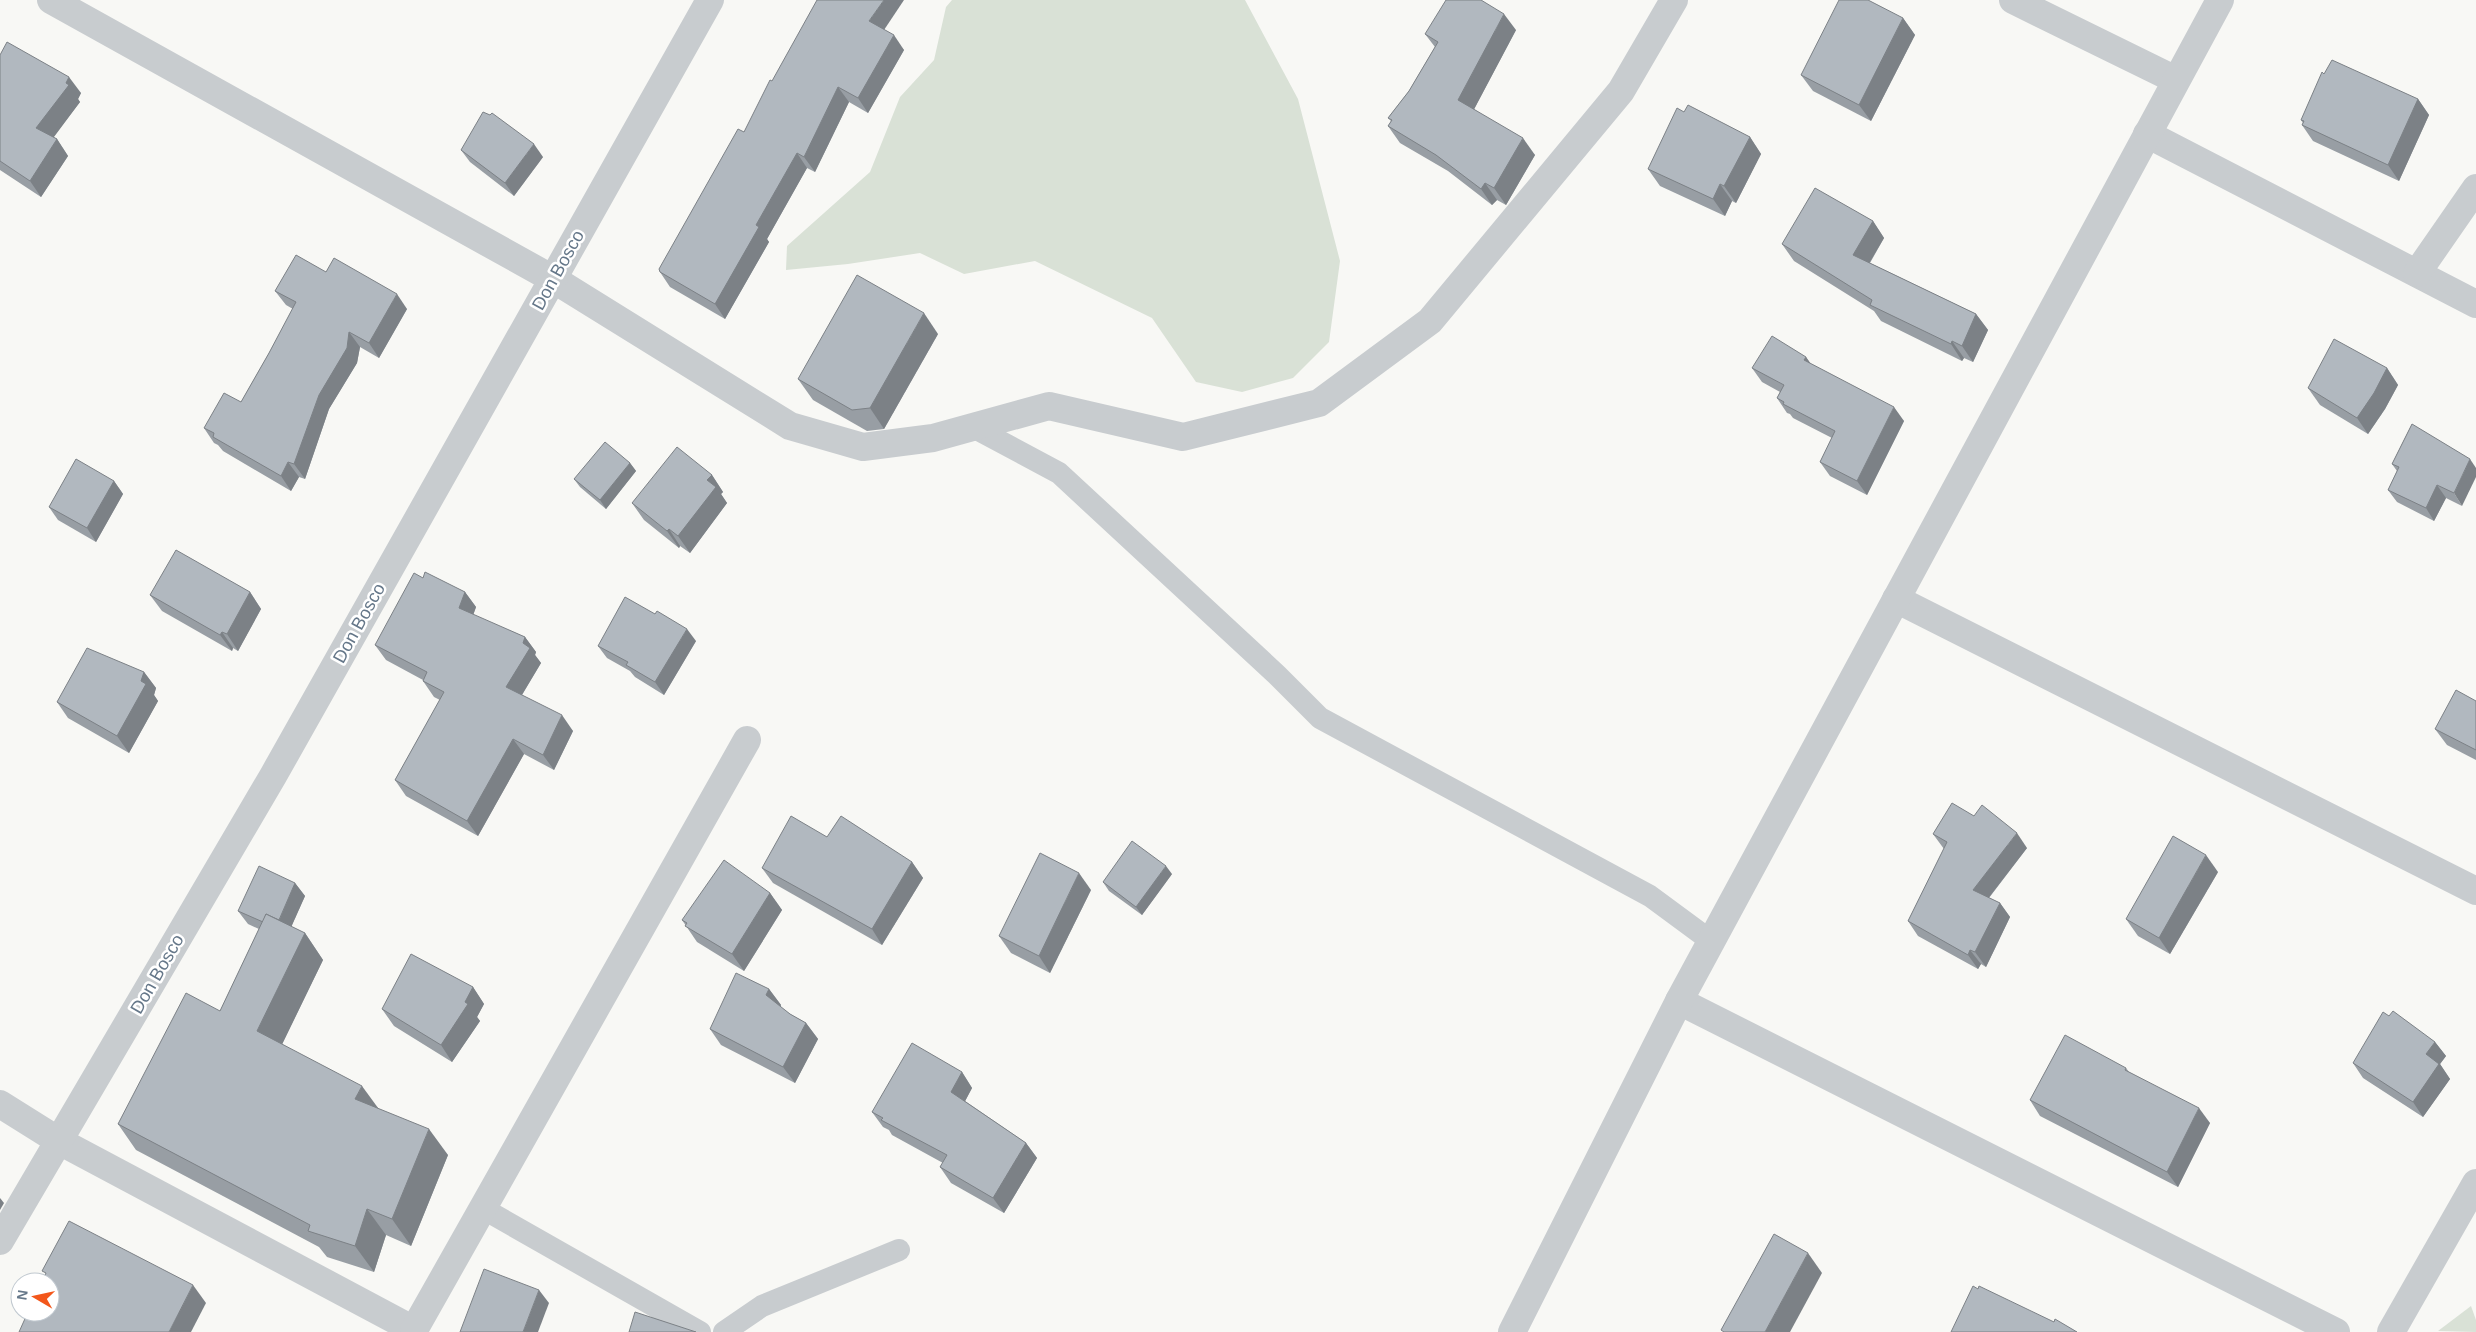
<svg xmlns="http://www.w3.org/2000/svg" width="2476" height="1332" viewBox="0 0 2476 1332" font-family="Helvetica,sans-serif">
<rect width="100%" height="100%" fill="#f8f8f5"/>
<g fill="#d9e1d6">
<path d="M 952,0 L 1245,0 L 1298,99 L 1340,261 L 1329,342 L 1293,378 L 1242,392 L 1196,382 L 1152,318 L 1035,261 L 964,274 L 920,253 L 848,264 L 786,270 L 787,246 L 870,172 L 900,97 L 934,60 L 946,7 Z"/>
<path d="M 2471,1306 L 2476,1320 L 2476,1332 L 2438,1331 Z"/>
</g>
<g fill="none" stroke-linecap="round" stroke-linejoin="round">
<g stroke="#c8cccf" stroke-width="22">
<path d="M 973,427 L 1059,473 L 1277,675 L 1320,718 L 1650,896 L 1711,941"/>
<path d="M 482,1208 L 700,1332"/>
<path d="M 724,1332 L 762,1306 L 899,1250"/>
</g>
<g stroke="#c8cccf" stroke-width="28">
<path d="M 51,0 L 553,279 L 790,426 L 863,447 L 933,438 L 1049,406 L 1183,437 L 1319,403 L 1430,321 L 1621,91 L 1674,0"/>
<path d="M 2013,0 L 2176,80"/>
<path d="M 2147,134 L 2476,304"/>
<path d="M 2417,273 L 2476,188"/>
<path d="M 1896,599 L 2476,891"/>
<path d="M 1679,1001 L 2336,1332"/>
<path d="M 0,1104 L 59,1141 L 414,1330 L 412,1332"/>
<path d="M 0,1241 L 273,776 L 710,0"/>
<path d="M 414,1330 L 747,740"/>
<path d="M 1512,1332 L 1679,1001 L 2220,0"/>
<path d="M 2391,1332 L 2476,1183"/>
</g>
</g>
<g fill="#989ea4">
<path d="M 1903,18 L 1915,35 L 1871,121 L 1813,91 L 1801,75 Z"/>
<path d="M 884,30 L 904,50 L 868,113 L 849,102 L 815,172 L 807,168 L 767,239 L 769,242 L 725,319 L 670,287 L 660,272 L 744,132 L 772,81 Z"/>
<path d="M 1516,30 L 1474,109 L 1535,155 L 1506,205 L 1497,200 L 1492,205 L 1448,171 L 1400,143 L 1388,126 L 1391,121 L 1388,118 L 1409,91 L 1435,47 L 1425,34 Z"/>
<path d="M 0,55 L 81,93 L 78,99 L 80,102 L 53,137 L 57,139 L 68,156 L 41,197 L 0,170 Z"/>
<path d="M 2418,99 L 2429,115 L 2399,181 L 2313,141 L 2302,125 L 2303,123 L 2301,120 Z"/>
<path d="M 1684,112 L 1750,137 L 1761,154 L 1736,203 L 1732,201 L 1725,216 L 1660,186 L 1648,169 Z"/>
<path d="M 461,150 L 543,157 L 514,196 L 470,162 Z"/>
<path d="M 1873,221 L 1884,238 L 1870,263 L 1976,314 L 1988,330 L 1973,362 L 1964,358 L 1962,361 L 1881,321 L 1874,311 L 1794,261 L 1782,244 Z"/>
<path d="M 326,272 L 407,309 L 379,358 L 360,347 L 357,363 L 329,409 L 305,479 L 299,477 L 291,491 L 223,451 L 218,445 L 214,443 L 204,428 L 241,402 L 269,353 L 293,309 L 286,305 L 275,291 Z"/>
<path d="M 938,334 L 884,429 L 867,431 L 813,400 L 798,379 Z"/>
<path d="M 1806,357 L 1811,364 L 1904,421 L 1867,495 L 1830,476 L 1820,462 L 1832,438 L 1793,418 L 1790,414 L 1787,413 L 1777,398 L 1780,392 L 1762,382 L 1752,368 Z"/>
<path d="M 2387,368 L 2398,385 L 2385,409 L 2368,434 L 2320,405 L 2308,388 Z"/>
<path d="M 2412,424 L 2462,506 L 2446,498 L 2434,521 L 2397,502 L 2388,490 L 2397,471 L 2392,464 Z"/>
<path d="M 630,463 L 636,471 L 606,509 L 580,487 L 574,479 Z"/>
<path d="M 712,475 L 723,492 L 721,494 L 727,503 L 690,553 L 680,546 L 679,548 L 644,520 L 632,503 Z"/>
<path d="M 114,481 L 123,494 L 96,542 L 58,520 L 49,507 Z"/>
<path d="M 423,578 L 465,592 L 476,607 L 473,615 L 525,637 L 536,652 L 535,655 L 541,663 L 522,695 L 573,731 L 554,770 L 524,754 L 478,836 L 406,796 L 395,780 L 440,700 L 434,697 L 423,681 L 423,680 L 386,660 L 375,645 Z"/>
<path d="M 250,592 L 261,609 L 238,651 L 233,648 L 232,651 L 162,611 L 150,595 Z"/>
<path d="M 696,641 L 664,695 L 635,677 L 630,671 L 607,658 L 598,646 Z"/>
<path d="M 144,672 L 156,688 L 154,695 L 158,701 L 129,753 L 68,718 L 57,702 Z"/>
<path d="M 2476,701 L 2476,760 L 2447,745 L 2435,729 Z"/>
<path d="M 1933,834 L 2027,848 L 1989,898 L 2000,903 L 2010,917 L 1986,967 L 1981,964 L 1978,969 L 1918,936 L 1908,921 L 1944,849 Z"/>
<path d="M 827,837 L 912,862 L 923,878 L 882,945 L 773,883 L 762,868 Z"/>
<path d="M 2218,872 L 2170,954 L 2138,936 L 2126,919 Z"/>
<path d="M 1172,874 L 1142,915 L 1109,891 L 1103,882 Z"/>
<path d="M 295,883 L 305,896 L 291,927 L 305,933 L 323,960 L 282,1044 L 448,1155 L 411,1246 L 386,1235 L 374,1272 L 327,1257 L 319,1247 L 136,1150 L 118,1124 L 220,1011 L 259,929 L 248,924 L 238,911 Z"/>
<path d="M 1091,890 L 1050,973 L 1011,953 L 999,936 Z"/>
<path d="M 770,893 L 782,910 L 744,971 L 697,942 L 682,920 Z"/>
<path d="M 473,987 L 484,1004 L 477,1017 L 480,1021 L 452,1062 L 394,1026 L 382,1009 Z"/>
<path d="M 769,989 L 781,1005 L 780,1007 L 790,1014 L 806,1023 L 818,1039 L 795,1083 L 721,1045 L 710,1029 Z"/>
<path d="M 2435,1042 L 2446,1056 L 2440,1064 L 2450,1079 L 2423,1117 L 2363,1078 L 2353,1063 Z"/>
<path d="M 2126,1068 L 2129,1072 L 2210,1123 L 2178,1187 L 2040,1116 L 2030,1100 Z"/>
<path d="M 962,1072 L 972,1088 L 965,1101 L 1026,1143 L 1037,1158 L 1004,1213 L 951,1183 L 940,1167 L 943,1163 L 892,1135 L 889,1130 L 883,1127 L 872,1112 Z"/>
</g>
<g fill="#7c8186">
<path d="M 884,0 L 904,0 L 880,36 L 869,21 Z"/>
<path d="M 1504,14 L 1516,30 L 1470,117 L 1458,100 Z"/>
<path d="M 1903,18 L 1915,35 L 1871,121 L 1859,105 Z"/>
<path d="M 894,35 L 904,50 L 868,113 L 858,98 Z"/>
<path d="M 69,77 L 81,93 L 78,99 L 80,102 L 48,145 L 36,128 Z"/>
<path d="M 838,87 L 849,102 L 815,172 L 804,157 Z"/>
<path d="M 2418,99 L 2429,115 L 2399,181 L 2388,165 Z"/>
<path d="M 1750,137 L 1761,154 L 1736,203 L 1724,186 Z"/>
<path d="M 1523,138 L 1535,155 L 1506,205 L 1494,188 Z"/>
<path d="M 57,139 L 68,156 L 41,197 L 30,181 Z"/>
<path d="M 534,144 L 543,157 L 514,196 L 505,183 Z"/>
<path d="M 797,153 L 807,168 L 767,239 L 769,242 L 725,319 L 715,304 L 756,225 Z"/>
<path d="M 1485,183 L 1497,200 L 1492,205 L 1481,189 Z"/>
<path d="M 1720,184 L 1732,201 L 1725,216 L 1713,199 Z"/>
<path d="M 1873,221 L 1884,238 L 1864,272 L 1853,255 Z"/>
<path d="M 397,294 L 407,309 L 379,358 L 369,343 Z"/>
<path d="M 924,313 L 938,334 L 884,429 L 870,408 Z"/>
<path d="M 1976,314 L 1988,330 L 1973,362 L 1962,346 Z"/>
<path d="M 349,332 L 360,347 L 357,363 L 329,409 L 305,479 L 294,464 L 319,395 Z"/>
<path d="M 1952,341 L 1964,358 L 1962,361 L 1951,344 Z"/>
<path d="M 1806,357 L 1816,372 L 1804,360 Z"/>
<path d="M 2387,368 L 2398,385 L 2385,409 L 2368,434 L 2357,418 Z"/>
<path d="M 1894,407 L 1904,421 L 1867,495 L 1857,481 Z"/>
<path d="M 2470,459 L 2476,468 L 2476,477 L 2462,506 L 2454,493 Z"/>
<path d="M 288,462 L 299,477 L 291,491 L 281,476 Z"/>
<path d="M 630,463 L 636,471 L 606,509 L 600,500 Z"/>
<path d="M 712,475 L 723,492 L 721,494 L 727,503 L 690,553 L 678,536 L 707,480 Z"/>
<path d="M 114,481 L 123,494 L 96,542 L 87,528 Z"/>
<path d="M 2437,485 L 2446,498 L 2434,521 L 2426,508 Z"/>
<path d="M 669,529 L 680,546 L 679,548 L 667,531 Z"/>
<path d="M 250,592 L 261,609 L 238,651 L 227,634 Z"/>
<path d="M 465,592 L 476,607 L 470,624 L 459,608 Z"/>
<path d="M 687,629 L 696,641 L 664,695 L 655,682 Z"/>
<path d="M 222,632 L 233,648 L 232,651 L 220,635 Z"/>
<path d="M 525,637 L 536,652 L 535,655 L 541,663 L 517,703 L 506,687 Z"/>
<path d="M 144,672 L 156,688 L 154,695 L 158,701 L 129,753 L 117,736 Z"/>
<path d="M 562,715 L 573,731 L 554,770 L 543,755 Z"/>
<path d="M 513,739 L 524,754 L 478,836 L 467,821 Z"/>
<path d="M 2017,833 L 2027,848 L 1983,905 L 1973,890 Z"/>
<path d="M 2206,855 L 2218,872 L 2170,954 L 2159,938 Z"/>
<path d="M 912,862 L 923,878 L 882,945 L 872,929 Z"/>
<path d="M 1166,866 L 1172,874 L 1142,915 L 1136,907 Z"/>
<path d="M 1079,873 L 1091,890 L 1050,973 L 1039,956 Z"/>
<path d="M 295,883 L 305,896 L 285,941 L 276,928 Z"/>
<path d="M 770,893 L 782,910 L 744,971 L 732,954 Z"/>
<path d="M 2000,903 L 2010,917 L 1986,967 L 1975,952 Z"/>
<path d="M 305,933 L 323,960 L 276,1057 L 257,1031 Z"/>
<path d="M 1970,950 L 1981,964 L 1978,969 L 1968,955 Z"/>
<path d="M 473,987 L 484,1004 L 477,1017 L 480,1021 L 452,1062 L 441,1045 Z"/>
<path d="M 769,989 L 781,1005 L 778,1012 L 766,995 Z"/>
<path d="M 806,1023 L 818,1039 L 795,1083 L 783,1067 Z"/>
<path d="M 2435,1042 L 2446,1056 L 2440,1064 L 2450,1079 L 2423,1117 L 2413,1102 L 2426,1054 Z"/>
<path d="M 962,1072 L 972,1088 L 962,1107 L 951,1092 Z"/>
<path d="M 362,1086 L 381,1112 L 355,1099 Z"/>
<path d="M 2199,1108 L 2210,1123 L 2178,1187 L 2167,1172 Z"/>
<path d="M 429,1129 L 448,1155 L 411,1246 L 392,1219 Z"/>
<path d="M 1026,1143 L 1037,1158 L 1004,1213 L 993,1198 Z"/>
<path d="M 0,1198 L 4,1203 L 0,1210 Z"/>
<path d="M 367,1209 L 386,1235 L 374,1272 L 355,1246 Z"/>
<path d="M 1808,1253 L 1822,1273 L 1790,1332 L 1765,1332 Z"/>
<path d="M 193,1285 L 206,1303 L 191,1332 L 169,1332 Z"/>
<path d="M 539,1290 L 549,1303 L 538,1332 L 523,1332 Z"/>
</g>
<g fill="#b1b8bf" stroke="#7c8186">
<path d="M 817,0 L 884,0 L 869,21 L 894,35 L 858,98 L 838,87 L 804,157 L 797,153 L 756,225 L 759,227 L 715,304 L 660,272 L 659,269 L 738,129 L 744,132 L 770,80 L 772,81 Z"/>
<path d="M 1446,0 L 1481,0 L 1504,14 L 1458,100 L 1523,138 L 1494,188 L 1485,183 L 1481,189 L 1436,155 L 1388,126 L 1392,120 L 1388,118 L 1409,91 L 1438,42 L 1425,34 Z"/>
<path d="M 1839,0 L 1868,0 L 1903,18 L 1859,105 L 1801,75 Z"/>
<path d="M 7,42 L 69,77 L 66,83 L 69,85 L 36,128 L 57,139 L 30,181 L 0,161 L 0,55 Z"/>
<path d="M 2332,60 L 2418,99 L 2388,165 L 2302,125 L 2304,121 L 2301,120 L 2322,72 L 2324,74 Z"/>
<path d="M 1688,105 L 1750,137 L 1724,186 L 1720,184 L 1713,199 L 1648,169 L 1677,108 L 1684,112 Z"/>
<path d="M 483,112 L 490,115 L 492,113 L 534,144 L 505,183 L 461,150 Z"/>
<path d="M 1815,188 L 1873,221 L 1853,255 L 1976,314 L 1962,346 L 1952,341 L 1951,344 L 1870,305 L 1872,300 L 1782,244 Z"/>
<path d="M 296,255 L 326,272 L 334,258 L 397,294 L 369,343 L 349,332 L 347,348 L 319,395 L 294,464 L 288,462 L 281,476 L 213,437 L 214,433 L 204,428 L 224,393 L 241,402 L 269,353 L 296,302 L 275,291 Z"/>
<path d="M 857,275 L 924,313 L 870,408 L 852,410 L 798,379 Z"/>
<path d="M 1772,336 L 1806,357 L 1804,360 L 1894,407 L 1857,481 L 1820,462 L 1835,431 L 1783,404 L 1784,402 L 1777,398 L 1784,385 L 1752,368 Z"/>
<path d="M 2334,339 L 2387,368 L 2374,393 L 2357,418 L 2308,388 Z"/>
<path d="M 2412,424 L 2470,459 L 2454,493 L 2437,485 L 2426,508 L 2388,490 L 2399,467 L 2392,464 Z"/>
<path d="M 605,442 L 630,463 L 600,500 L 574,479 Z"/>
<path d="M 677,447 L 712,475 L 707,480 L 716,487 L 678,536 L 669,529 L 667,531 L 632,503 Z"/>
<path d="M 76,459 L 114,481 L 87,528 L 49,507 Z"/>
<path d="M 176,550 L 250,592 L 227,634 L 222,632 L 220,635 L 150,595 Z"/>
<path d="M 425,572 L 465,592 L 459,608 L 525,637 L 523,643 L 530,648 L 506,687 L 562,715 L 543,755 L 513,739 L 467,821 L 395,780 L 444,692 L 423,681 L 427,672 L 375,645 L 414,573 L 423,578 Z"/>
<path d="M 625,597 L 655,614 L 657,611 L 687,629 L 655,682 L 626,665 L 628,662 L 598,646 Z"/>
<path d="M 87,648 L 144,672 L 141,681 L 146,684 L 117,736 L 57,702 Z"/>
<path d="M 2456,690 L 2476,701 L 2476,750 L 2435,729 Z"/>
<path d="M 1952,803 L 1974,816 L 1982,805 L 2017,833 L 1973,890 L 2000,903 L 1975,952 L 1970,950 L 1968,955 L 1908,921 L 1947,842 L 1933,834 Z"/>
<path d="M 791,816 L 827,837 L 841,816 L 912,862 L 872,929 L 762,868 Z"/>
<path d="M 2173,836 L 2206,855 L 2159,938 L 2126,919 Z"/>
<path d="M 1132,841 L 1166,866 L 1136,907 L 1103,882 Z"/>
<path d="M 1040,853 L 1079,873 L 1039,956 L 999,936 Z"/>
<path d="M 724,860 L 770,893 L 732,954 L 685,926 L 687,923 L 682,920 Z"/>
<path d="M 259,866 L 295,883 L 279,920 L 266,914 L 263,922 L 238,911 Z"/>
<path d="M 266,914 L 305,933 L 257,1031 L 362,1086 L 355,1099 L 429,1129 L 392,1219 L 367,1209 L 355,1246 L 308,1231 L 310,1225 L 118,1124 L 186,993 L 220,1011 Z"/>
<path d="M 411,954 L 473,987 L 465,1002 L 468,1004 L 441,1045 L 382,1009 Z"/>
<path d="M 736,973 L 769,989 L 766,995 L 790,1014 L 806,1023 L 783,1067 L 710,1029 Z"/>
<path d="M 2393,1011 L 2435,1042 L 2426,1054 L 2439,1064 L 2413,1102 L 2353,1063 L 2383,1012 L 2389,1016 Z"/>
<path d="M 2065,1035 L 2126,1068 L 2125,1070 L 2199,1108 L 2167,1172 L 2030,1100 Z"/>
<path d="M 912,1043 L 962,1072 L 951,1092 L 1026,1143 L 993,1198 L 940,1167 L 947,1155 L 881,1120 L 883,1118 L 872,1112 Z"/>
<path d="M 69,1221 L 193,1285 L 169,1332 L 19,1332 L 28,1312 L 50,1312 L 50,1282 L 42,1282 L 46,1273 L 42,1271 Z"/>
<path d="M 1774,1234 L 1808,1253 L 1765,1332 L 1724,1332 L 1721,1330 Z"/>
<path d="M 484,1269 L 539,1290 L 523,1332 L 460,1332 Z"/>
<path d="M 1973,1286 L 1978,1289 L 1979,1286 L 2054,1322 L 2055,1319 L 2077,1332 L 1951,1332 Z"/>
<path d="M 635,1312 L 696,1332 L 629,1332 Z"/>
</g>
<g text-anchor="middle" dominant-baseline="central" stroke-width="5" stroke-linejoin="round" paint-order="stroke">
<g font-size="18" fill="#657789" stroke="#fff">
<text transform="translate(558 270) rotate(-61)">Don Bosco</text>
<text transform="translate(359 623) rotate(-61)">Don Bosco</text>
<text transform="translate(157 974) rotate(-60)">Don Bosco</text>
</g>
</g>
<g transform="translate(35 1297) rotate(279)"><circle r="24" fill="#ffffff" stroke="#c1c9d0"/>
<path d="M0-4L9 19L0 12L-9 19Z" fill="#f3571b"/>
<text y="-8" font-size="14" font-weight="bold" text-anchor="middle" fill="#657789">N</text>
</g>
</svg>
